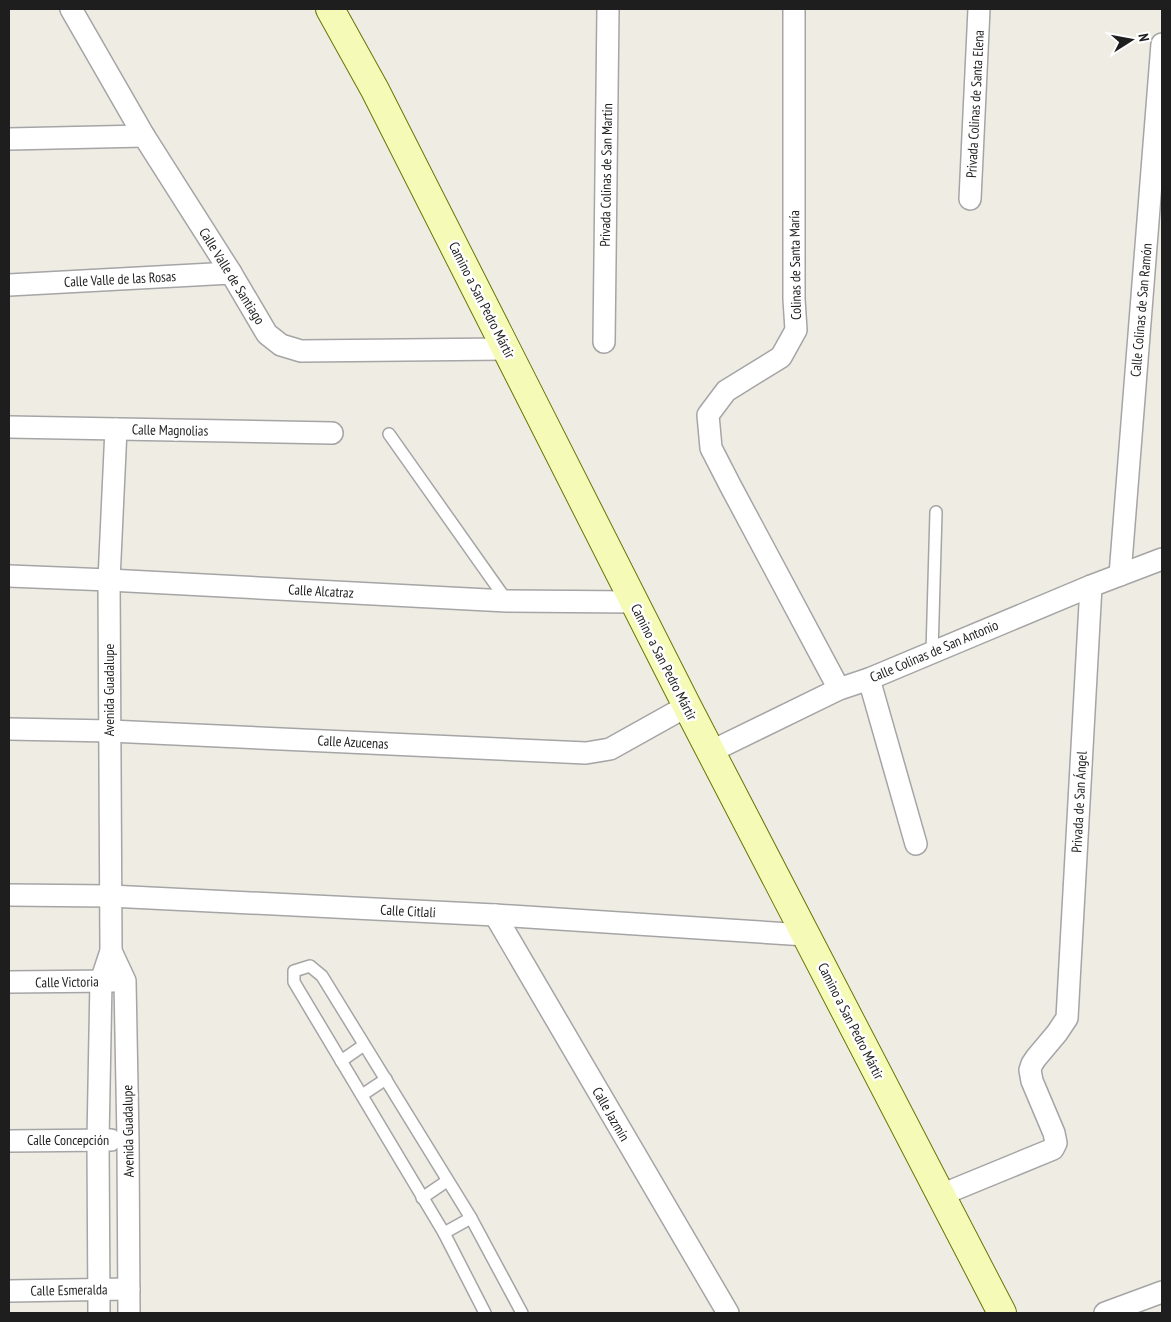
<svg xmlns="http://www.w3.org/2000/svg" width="1171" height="1322" viewBox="0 0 1171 1322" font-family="'PT Sans Narrow',sans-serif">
<rect width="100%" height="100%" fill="#efece4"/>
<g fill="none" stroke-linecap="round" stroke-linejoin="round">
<defs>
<g id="lane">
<path d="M 389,434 L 507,601"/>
<path d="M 932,653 L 936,512"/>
<path d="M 341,1061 L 364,1045"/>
<path d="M 362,1095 L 386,1079"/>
<path d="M 422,1198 L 447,1181"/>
<path d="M 444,1233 L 471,1218"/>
<path d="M 485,1313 L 444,1233 L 294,982 L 294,971 L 310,966 L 322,976 L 471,1218 L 522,1313"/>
</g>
<g id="street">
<path d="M 71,9 L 144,136 L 231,273 L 267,334 L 281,345 L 301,351 L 506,349"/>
<path d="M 794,9 L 794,299 L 796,330 L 781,357 L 726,391 L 708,415 L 711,448 L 730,485 L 839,689"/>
<path d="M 9,139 L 144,136"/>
<path d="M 970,199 L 979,9"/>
<path d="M 9,285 L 231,273"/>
<path d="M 604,342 L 608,9"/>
<path d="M 9,427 L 332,433"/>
<path d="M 1120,575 L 1162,44"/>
<path d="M 9,576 L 109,580 L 507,601 L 634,602"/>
<path d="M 869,679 L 916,844"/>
<path d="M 9,729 L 110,731 L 586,753 L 610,749 L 687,706"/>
<path d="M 710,752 L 839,689 L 869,679 L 1091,586 L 1162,559"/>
<path d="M 9,895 L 110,896 L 495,915 L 806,935"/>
<path d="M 495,915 L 728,1313"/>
<path d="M 111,951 L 125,981 L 128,1140 L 129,1313"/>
<path d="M 9,982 L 113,981"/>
<path d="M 9,1141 L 111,1140"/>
<path d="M 941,1195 L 1053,1149 L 1056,1143 L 1054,1133 L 1032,1081 L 1030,1070 L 1032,1064 L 1036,1058 L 1057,1033 L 1067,1018 L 1091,586"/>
<path d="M 9,1291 L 129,1289"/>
<path d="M 99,1313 L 98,1140 L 101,981 L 111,951 L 109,580 L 116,429"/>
<path d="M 1105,1313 L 1162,1292"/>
</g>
<path id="secondary" d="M 330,9 L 375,90 L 687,706 L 1002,1313"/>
</defs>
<use href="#lane" stroke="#a5a5a5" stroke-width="14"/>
<use href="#street" stroke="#a5a5a5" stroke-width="24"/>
<use href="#secondary" stroke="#697604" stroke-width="30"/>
<use href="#lane" stroke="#fff" stroke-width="11"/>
<use href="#street" stroke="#fff" stroke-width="21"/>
<use href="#secondary" stroke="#f6fab7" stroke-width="28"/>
</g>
<g text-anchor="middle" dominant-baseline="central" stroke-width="5" stroke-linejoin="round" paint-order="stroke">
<g font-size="14" fill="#1e1e1e" stroke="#fff">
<text transform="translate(975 104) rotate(-87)">Privada Colinas de Santa Elena</text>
<text transform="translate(606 175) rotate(-89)">Privada Colinas de San Martin</text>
<text transform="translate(795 265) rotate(-91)">Colinas de Santa María</text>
<text transform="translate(232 276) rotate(58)">Calle Valle de Santiago</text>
<text transform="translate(120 279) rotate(-3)">Calle Valle de las Rosas</text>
<text transform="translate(482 300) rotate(63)">Camino a San Pedro Mártir</text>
<text transform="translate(1141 310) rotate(-85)">Calle Colinas de San Ramón</text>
<text transform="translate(170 430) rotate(1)">Calle Magnolias</text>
<text transform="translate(321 591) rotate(3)">Calle Alcatraz</text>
<text transform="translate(934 651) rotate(-23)">Calle Colinas de San Antonio</text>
<text transform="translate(664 662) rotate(63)">Camino a San Pedro Mártir</text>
<text transform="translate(109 690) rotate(-90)">Avenida Guadalupe</text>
<text transform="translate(353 742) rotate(3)">Calle Azucenas</text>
<text transform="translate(1079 802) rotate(-87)">Privada de San Ángel</text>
<text transform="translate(408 911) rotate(3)">Calle Citlali</text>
<text transform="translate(67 982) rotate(-1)">Calle Victoria</text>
<text transform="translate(851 1021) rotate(63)">Camino a San Pedro Mártir</text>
<text transform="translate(611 1114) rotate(60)">Calle Jazmín</text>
<text transform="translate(128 1131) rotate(-91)">Avenida Guadalupe</text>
<text x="68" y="1140">Calle Concepción</text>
<text transform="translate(69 1290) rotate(-1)">Calle Esmeralda</text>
</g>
</g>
<rect width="1171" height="1322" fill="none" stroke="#1e1e1e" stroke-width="20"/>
<g transform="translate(1131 40) rotate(79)" stroke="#ffffff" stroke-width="4" paint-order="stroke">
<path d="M0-4L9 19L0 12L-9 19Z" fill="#1e1e1e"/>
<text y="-8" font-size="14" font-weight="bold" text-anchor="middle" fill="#1e1e1e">N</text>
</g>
</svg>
